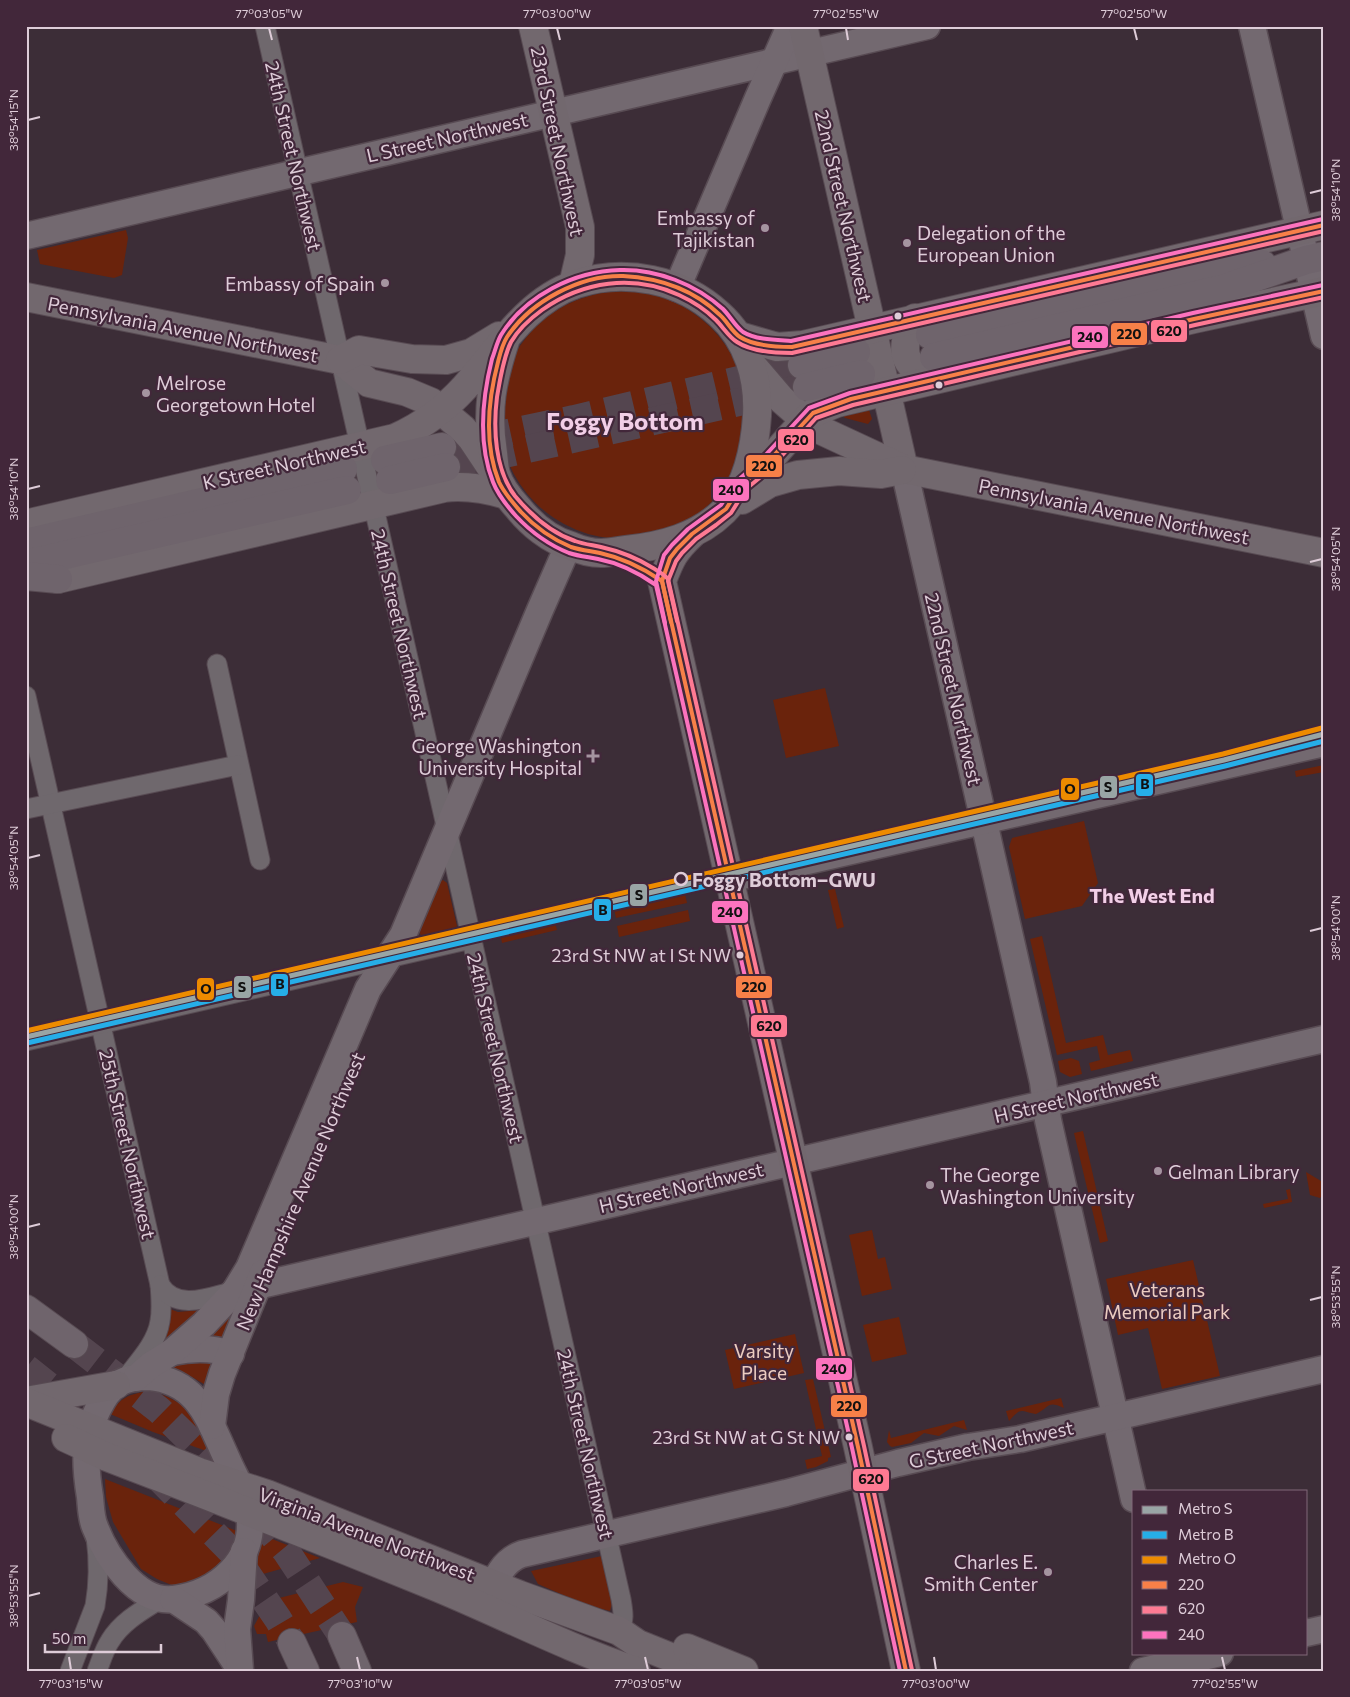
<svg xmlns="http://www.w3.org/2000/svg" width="1350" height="1697" viewBox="0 0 1350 1697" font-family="Commissioner,sans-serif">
<rect width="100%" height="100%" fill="#3c2d37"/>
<g fill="#6a230c">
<path d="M 126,230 L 128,238 L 122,275 L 114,278 L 40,264 L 37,250 Z"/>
<circle cx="623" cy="415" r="124"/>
<path d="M 866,407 L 869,410 L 872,419 L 868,424 L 845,418 L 842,415 Z"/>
<path d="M 825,688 L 839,746 L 786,758 L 773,700 Z"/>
<path d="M 1324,765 L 1324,772 L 1296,777 L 1295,771 Z"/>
<path d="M 1084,821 L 1098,883 L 1082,906 L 1025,919 L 1009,847 L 1012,838 Z"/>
<path d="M 443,880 L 447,883 L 457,926 L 453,931 L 422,937 L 419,932 L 441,881 Z"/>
<path d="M 682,880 L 687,903 L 616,918 L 611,895 Z"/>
<path d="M 835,889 L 844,927 L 837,929 L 828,890 Z"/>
<path d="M 688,910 L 690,921 L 619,937 L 617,926 Z"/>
<path d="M 552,911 L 557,930 L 502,943 L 498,923 Z"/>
<path d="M 1042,936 L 1066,1043 L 1103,1035 L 1108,1055 L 1130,1050 L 1133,1061 L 1091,1071 L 1089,1063 L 1100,1060 L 1097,1046 L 1057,1055 L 1030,939 Z"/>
<path d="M 1071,1058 L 1079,1061 L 1082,1074 L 1070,1077 L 1060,1072 L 1058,1061 Z"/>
<path d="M 1083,1131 L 1108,1241 L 1100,1243 L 1074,1133 Z"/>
<path d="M 1306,1172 L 1321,1181 L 1324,1193 L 1320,1198 L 1310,1195 Z"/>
<path d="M 1290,1189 L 1292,1202 L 1264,1208 L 1263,1204 L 1288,1199 L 1286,1190 Z"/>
<path d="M 872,1230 L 878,1259 L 885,1257 L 892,1289 L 862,1296 L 849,1235 Z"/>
<path d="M 1193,1260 L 1220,1376 L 1162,1389 L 1148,1328 L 1118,1335 L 1106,1279 Z"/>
<path d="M 237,1306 L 226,1343 L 201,1341 Z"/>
<path d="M 170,1309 L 178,1312 L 202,1310 L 161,1348 Z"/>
<path d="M 899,1317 L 907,1354 L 872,1362 L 863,1325 Z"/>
<path d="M 795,1334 L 804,1373 L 734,1389 L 725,1350 Z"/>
<path d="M 218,1358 L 209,1387 L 180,1370 L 169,1366 L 177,1361 Z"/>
<path d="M 813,1379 L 831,1457 L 828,1458 L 828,1461 L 816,1467 L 807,1469 L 805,1460 L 822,1456 L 805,1380 Z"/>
<path d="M 147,1391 C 166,1394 186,1404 197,1420 C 204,1429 208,1443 212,1453 L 153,1432 L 110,1414 C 121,1397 128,1395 147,1391 Z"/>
<path d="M 1061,1398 L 1064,1408 C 1047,1400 1050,1407 1036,1414 C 1019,1411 1022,1407 1009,1421 L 1006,1411 Z"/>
<path d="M 964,1420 L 967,1430 L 954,1426 L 939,1436 L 924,1433 L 911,1443 L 892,1447 L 890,1446 L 887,1442 L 889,1430 L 891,1438 Z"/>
<path d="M 105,1479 L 237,1531 L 237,1547 L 212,1577 L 174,1586 L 157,1579 L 141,1569 L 113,1522 L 106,1497 Z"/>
<path d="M 262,1535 L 320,1558 L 252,1577 Z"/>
<path d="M 602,1556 L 614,1597 L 610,1611 L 586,1605 L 538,1584 L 531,1571 Z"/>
<path d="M 343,1582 L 363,1587 L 355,1607 L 357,1622 L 268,1642 L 266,1634 L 257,1634 L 254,1626 L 261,1613 L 275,1599 Z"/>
</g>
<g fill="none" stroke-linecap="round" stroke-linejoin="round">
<g stroke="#54454f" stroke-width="28" stroke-dasharray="28 14" stroke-linecap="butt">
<path d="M 442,447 L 574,419 L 802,365"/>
<path d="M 446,467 L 807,387"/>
<path d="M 74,1344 L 159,1410 L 214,1464 L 286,1551 L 342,1636"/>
<path d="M 26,1368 L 74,1406"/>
<path d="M 155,1474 L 232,1552 L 278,1619 L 292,1643"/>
</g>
<defs>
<g id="street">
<path d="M 265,26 L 621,1599 C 623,1611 625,1620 619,1631"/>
<path d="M 217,664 L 260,860"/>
<path d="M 26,696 L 160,1285 C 161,1297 162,1310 160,1321 C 157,1341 142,1358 130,1373"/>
<path d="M 26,809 L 238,765"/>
<path d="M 26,1041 L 471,939"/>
<path d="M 160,1285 C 177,1312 210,1297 235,1291"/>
<path d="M 70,1671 L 95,1606 C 99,1583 99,1559 96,1537"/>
<path d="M 97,1671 C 101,1661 104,1650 110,1641 C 122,1621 143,1610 162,1598"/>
</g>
<g id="secondary">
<path d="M 1252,26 L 1324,336"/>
<path d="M 26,236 L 927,26"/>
<path d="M 677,288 L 758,98 L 790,26"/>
<path d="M 904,469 L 1043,1082 L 1048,1120 L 1134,1499"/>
<path d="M 729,879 L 1324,743"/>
<path d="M 235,1291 L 1324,1039"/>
<path d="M 172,1352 C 192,1348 211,1347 231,1354"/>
<path d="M 149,1377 C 199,1381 209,1421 227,1459 C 234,1476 246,1494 249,1512 C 257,1560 218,1593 174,1599 C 137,1604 106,1556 95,1527 C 91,1518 91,1507 90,1497 C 85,1466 83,1438 98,1409 C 103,1399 109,1388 119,1383 C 128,1378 139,1377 149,1377 Z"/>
<path d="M 136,1378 L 151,1365 L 172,1352 L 204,1324 L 235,1291 L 249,1268 L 368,989 L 403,935 L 540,610 L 568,546"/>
<path d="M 212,1426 L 216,1394 L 222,1374 L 263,1273"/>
<path d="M 173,1599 L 206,1621 L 214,1630 L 239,1668"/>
<path d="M 485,1606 C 494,1585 499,1562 522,1554 L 786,1493 L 898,1463 L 968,1447 L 1020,1439 L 1324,1369"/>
<path d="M 1306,1633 L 1324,1629"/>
<path d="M 240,1670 L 237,1629 L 241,1600 L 244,1551"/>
<path d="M 1143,1671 L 1220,1653"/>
</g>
<g id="primary">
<path d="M 533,26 L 580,227 L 580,255 L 573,285"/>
<path d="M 803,26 L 904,469"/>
<path d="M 26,297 L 340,360 L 369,383 L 407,392 L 431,402 L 463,429 L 472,439 L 492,469"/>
<path d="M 915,318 C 899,348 900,367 935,379"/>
<path d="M 739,336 L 777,347 L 803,345 L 1324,225"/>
<path d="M 340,360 L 359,350 L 412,359 L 446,360 L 471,353 L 499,336"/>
<path d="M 752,365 L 781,399 L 805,420 L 818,429 L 904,469 L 1324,553"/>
<path d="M 742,484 L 764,466 L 805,420 L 813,413 L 837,403 L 1194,319 L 1324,291"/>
<path d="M 742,500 L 770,483 L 798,475 L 839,471 L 881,474 L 902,470"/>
<path d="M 34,522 L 395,438 C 422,426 445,409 465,387 C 498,350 526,301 576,284 C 625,268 681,279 719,314 C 748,340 759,378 757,416 C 755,447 747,488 724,511 C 698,537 662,546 626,550 C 618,551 609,553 601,553 C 591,553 580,550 571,546 C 550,540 531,524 518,508 C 509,498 500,487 496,474 C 494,467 494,460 493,453 C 486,408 492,381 506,338"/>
<path d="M 692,534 C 674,551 671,558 662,581 L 858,1447 L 906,1671"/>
<path d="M 58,579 L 444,488 C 466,485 486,489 507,495"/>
<path d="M 26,1401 L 116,1385"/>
<path d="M 26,1402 L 199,1472 L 267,1494 L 520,1595 L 619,1631 L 638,1644 L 705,1671"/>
<path d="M 66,1438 L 107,1457 C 217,1499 326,1542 434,1586 C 502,1614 567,1648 636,1671"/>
<path d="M 687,1648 L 744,1671"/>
</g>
<g id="highway">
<path d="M 930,335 L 1220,268 L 1262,264"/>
<path d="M 934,357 L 1225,288 L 1306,260 L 1324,256"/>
<path d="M 802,365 L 856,352"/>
<path d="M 807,387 L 861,374"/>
<path d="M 385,460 L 442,447"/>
<path d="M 390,480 L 446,467"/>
<path d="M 26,543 L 343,469"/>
<path d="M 26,564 L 347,490"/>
<path d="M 26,576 L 58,579"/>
<path d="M 26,1309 L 74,1344"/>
<path d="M 342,1636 L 357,1671"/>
<path d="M 292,1643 L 305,1671"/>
</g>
</defs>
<use href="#street" stroke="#584b53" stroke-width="21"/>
<use href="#secondary" stroke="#584b53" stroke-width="29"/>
<use href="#primary" stroke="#584b53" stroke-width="30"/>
<use href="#highway" stroke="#584b53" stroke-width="30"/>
<use href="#street" stroke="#6f686d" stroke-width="19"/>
<use href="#secondary" stroke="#736970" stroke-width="26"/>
<use href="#primary" stroke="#72686e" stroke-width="28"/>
<use href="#highway" stroke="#6f646c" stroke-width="28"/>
<defs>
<g id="bus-1">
<path d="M 671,622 L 662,581 L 670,558 L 677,549 L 692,534 L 726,509 L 741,485 L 764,466 L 813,413 L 851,399 L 1194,319 L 1324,291"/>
<path d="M 906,1671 L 858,1447 L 662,581 C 643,568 623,558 600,553 C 590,551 580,550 571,547 C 552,539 535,527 521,512 C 513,503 504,493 499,482 C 484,444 488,400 498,362 C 500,354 502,345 507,337 C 531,301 580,275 623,276 C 659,278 694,290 720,315 C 727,321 732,332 740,337 C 754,346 776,347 792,347 L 1324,225"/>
</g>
<g id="bus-2">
<path d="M 677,621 L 668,581 L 676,561 L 682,553 L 696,539 L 716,525 L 731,513 L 746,489 L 768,471 L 816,418 L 853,405 L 1195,325 L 1324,297"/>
<path d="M 912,1670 L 864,1446 L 668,579 C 664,574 658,571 653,568 C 637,558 619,551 601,547 C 592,545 583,544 575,541 C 551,533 531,515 515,496 C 495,470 493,429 497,397 C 500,380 503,358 511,342 C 518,330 531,318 542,310 C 583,281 633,274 679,295 C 692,301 706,310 716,320 C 723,327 729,337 737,342 C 752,352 775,353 792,353 L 1324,231"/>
</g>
<g id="bus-3">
<path d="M 665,623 L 656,581 L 664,555 L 672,545 L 688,529 L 721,505 L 737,481 L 760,461 L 809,408 L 850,393 L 1193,313 L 1323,285"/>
<path d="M 900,1671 L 852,1448 L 656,585 C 639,573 619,563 598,559 C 588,557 578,556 569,553 C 549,545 531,532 516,516 C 507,506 498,495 493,482 C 478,444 482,399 492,359 C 495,351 497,342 501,335 C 525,296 574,271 620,270 C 657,269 695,284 723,309 C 730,316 735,326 743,332 C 756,340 777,340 791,341 L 1323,219"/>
</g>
</defs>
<use href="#bus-1" stroke="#42273a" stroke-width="8"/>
<use href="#bus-2" stroke="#42273a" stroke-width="8"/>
<use href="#bus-3" stroke="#42273a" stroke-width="8"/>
<use href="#bus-1" stroke="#f78048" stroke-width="4"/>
<use href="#bus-2" stroke="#fe7a93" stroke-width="4"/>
<use href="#bus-3" stroke="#fc73be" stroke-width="4"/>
<defs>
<path id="metro-1" d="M 26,1037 L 1224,760 L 1324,734"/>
<path id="metro-2" d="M 27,1043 L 1225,766 L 1324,741"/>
<path id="metro-3" d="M 26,1031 L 1223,754 L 1322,728"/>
</defs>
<use href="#metro-1" stroke="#42273a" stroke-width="9"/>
<use href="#metro-2" stroke="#42273a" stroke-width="9"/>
<use href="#metro-3" stroke="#42273a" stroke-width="9"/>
<use href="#metro-1" stroke="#99a5a5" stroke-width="5"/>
<use href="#metro-2" stroke="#26aee8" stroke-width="5"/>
<use href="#metro-3" stroke="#ed8b00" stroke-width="5"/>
</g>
<path fill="none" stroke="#deccd8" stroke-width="2" d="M 269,28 L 272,40M 557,28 L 560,40M 846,28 L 848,40M 1134,28 L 1137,40M 28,120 L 40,117M 1310,193 L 1322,190M 28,489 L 40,486M 1310,562 L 1322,559M 28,858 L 40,855M 1310,931 L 1322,928M 28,1227 L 40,1224M 1310,1300 L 1322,1297M 28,1596 L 40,1593M 69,1657 L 71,1670M 357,1657 L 360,1670M 645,1657 L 648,1670M 934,1657 L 936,1670M 1222,1657 L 1225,1670"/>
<g fill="#a594a0" stroke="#42273a" stroke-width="2">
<circle cx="765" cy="228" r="5"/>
<circle cx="907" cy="243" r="5"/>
<circle cx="385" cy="283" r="5"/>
<circle cx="146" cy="393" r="5"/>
<path d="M590.5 748.5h5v5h5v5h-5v5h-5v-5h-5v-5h5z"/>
<circle cx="1158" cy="1171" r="5"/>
<circle cx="930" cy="1185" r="5"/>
<circle cx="1048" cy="1572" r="5"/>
</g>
<g fill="#deccd8" stroke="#42273a" stroke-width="2">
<circle cx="898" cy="316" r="4.5"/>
<circle cx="939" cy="385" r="4.5"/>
<circle cx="740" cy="955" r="4.5"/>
<circle cx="849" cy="1437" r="4.5"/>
</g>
<circle fill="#42273a" stroke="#deccd8" stroke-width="2.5" cx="681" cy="879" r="6"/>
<g text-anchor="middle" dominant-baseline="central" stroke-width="4.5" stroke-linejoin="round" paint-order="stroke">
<g font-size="18" fill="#deccd8" stroke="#42273a" text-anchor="end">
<text x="731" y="955">23rd St NW at I St NW</text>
<text x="840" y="1437">23rd St NW at G St NW</text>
</g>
<g font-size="19" fill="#deccd8" stroke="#42273a">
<text transform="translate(447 137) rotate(-13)">L Street Northwest</text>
<text transform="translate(558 141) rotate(78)">23rd Street Northwest</text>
<text transform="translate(294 156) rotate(77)">24th Street Northwest</text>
<text transform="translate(844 206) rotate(77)">22nd Street Northwest</text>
<text transform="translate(183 329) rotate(11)">Pennsylvania Avenue Northwest</text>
<text transform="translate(284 464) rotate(-13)">K Street Northwest</text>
<text transform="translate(1114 511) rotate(11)">Pennsylvania Avenue Northwest</text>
<text transform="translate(400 624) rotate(77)">24th Street Northwest</text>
<text transform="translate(954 689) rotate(77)">22nd Street Northwest</text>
<text transform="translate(496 1048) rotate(77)">24th Street Northwest</text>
<text transform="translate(1076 1097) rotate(-13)">H Street Northwest</text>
<text transform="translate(128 1144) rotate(77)">25th Street Northwest</text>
<text transform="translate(681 1187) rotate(-13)">H Street Northwest</text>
<text transform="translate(300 1191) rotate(-67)">New Hampshire Avenue Northwest</text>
<text transform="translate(586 1444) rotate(77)">24th Street Northwest</text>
<text transform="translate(991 1444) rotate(-12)">G Street Northwest</text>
<text transform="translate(367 1534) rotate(21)">Virginia Avenue Northwest</text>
</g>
<g font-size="19" fill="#deccd8" stroke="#42273a" text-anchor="end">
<text x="755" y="217">Embassy of<tspan x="755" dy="22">Tajikistan</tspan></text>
<text x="917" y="232" text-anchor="start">Delegation of the<tspan x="917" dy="22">European Union</tspan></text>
<text x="375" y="283">Embassy of Spain</text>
<text x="156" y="382" text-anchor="start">Melrose<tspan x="156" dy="22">Georgetown Hotel</tspan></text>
<text x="582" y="745">George Washington<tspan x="582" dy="22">University Hospital</tspan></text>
<text x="1168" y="1171" text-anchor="start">Gelman Library</text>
<text x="940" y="1174" text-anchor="start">The George<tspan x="940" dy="22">Washington University</tspan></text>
<text x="1038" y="1561">Charles E.<tspan x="1038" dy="22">Smith Center</tspan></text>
</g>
<g font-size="19" font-weight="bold" fill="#deccd8" stroke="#42273a" text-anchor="start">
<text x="692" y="879">Foggy Bottom–GWU</text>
</g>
<g font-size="19" fill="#ecccc1" stroke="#42273a">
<text x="1167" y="1289">Veterans<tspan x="1167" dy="22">Memorial Park</tspan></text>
<text x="764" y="1350">Varsity<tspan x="764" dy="22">Place</tspan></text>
</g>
<g font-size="20" font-weight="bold" fill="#f2cfe7" stroke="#42273a">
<text x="1152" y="895">The West End</text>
</g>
<g font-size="24" font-weight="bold" fill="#f2cfe7" stroke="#42273a">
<text x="625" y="420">Foggy Bottom</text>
</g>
</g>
<g stroke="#42273a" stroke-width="2">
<rect x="1150" y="319" width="38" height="24" rx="5" fill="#fe7a93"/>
<rect x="1110" y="322" width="38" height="24" rx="5" fill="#f78048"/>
<rect x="1071" y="325" width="38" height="24" rx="5" fill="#fc73be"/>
<rect x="777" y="428" width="38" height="24" rx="5" fill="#fe7a93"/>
<rect x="745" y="454" width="38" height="24" rx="5" fill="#f78048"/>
<rect x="712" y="478" width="38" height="24" rx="5" fill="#fc73be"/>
<rect x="1135" y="773" width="19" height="24" rx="5" fill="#26aee8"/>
<rect x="1099" y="775" width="19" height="24" rx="5" fill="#99a5a5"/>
<rect x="1060" y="777" width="20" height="24" rx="5" fill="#ed8b00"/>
<rect x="629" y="883" width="19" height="24" rx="5" fill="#99a5a5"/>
<rect x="593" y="898" width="19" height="24" rx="5" fill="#26aee8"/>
<rect x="711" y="900" width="38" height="24" rx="5" fill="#fc73be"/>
<rect x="270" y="973" width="19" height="24" rx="5" fill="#26aee8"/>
<rect x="233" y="975" width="19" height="24" rx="5" fill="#99a5a5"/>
<rect x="735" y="975" width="38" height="24" rx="5" fill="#f78048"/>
<rect x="196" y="977" width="19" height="24" rx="5" fill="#ed8b00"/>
<rect x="750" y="1014" width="38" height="24" rx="5" fill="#fe7a93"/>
<rect x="815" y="1357" width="38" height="24" rx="5" fill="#fc73be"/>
<rect x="830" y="1394" width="38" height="24" rx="5" fill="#f78048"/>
<rect x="852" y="1468" width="38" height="24" rx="5" fill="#fe7a93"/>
</g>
<g font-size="14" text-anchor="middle" font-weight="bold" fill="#111">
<text x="1169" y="336">620</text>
<text x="1129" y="339">220</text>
<text x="1090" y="342">240</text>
<text x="796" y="445">620</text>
<text x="764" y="471">220</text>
<text x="731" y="495">240</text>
<text x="1145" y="789">B</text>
<text x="1108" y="792">S</text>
<text x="1070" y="794">O</text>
<text x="639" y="900">S</text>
<text x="603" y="915">B</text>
<text x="730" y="917">240</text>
<text x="280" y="989">B</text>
<text x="242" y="992">S</text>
<text x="754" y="992">220</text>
<text x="206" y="994">O</text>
<text x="769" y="1031">620</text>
<text x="834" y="1374">240</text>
<text x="849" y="1411">220</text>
<text x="871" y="1484">620</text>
</g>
<rect width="1350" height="1697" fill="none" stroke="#42273a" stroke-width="55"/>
<rect x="1132" y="1490" width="175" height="165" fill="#42273a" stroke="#806979"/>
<rect x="1142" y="1506" width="25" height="8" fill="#99a5a5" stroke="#806979"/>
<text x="1178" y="1514" font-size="15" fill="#deccd8">Metro S</text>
<rect x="1142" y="1531" width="25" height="8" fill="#26aee8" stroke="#806979"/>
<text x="1178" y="1540" font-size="15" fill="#deccd8">Metro B</text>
<rect x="1142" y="1556" width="25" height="8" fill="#ed8b00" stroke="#806979"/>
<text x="1178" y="1564" font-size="15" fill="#deccd8">Metro O</text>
<rect x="1142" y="1581" width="25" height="8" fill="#f78048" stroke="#806979"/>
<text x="1178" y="1590" font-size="15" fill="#deccd8">220</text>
<rect x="1142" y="1606" width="25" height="8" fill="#fe7a93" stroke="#806979"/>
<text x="1178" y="1614" font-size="15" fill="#deccd8">620</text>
<rect x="1142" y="1631" width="25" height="8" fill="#fc73be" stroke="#806979"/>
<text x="1178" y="1640" font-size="15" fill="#deccd8">240</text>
<path d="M45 1644v8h116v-8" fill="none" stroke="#deccd8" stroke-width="2.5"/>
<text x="52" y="1644" font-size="15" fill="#deccd8" stroke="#42273a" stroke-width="4" paint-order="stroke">50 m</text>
<rect x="28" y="28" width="1294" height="1642" fill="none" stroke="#deccd8" stroke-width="2"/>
<g font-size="12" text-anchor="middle" fill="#deccd8">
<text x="269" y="18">77°03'05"W</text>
<text x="557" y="18">77°03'00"W</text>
<text x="846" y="18">77°02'55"W</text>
<text x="1134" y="18">77°02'50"W</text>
<text transform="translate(14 120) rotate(-90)" y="4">38°54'15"N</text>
<text transform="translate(1336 190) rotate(-90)" y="4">38°54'10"N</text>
<text transform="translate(14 489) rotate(-90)" y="4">38°54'10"N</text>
<text transform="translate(1336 559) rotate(-90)" y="4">38°54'05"N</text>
<text transform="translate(14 858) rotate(-90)" y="4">38°54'05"N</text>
<text transform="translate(1336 928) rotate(-90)" y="4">38°54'00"N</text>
<text transform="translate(14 1227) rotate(-90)" y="4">38°54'00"N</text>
<text transform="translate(1336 1297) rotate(-90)" y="4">38°53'55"N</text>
<text transform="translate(14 1596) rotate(-90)" y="4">38°53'55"N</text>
<text x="71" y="1688">77°03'15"W</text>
<text x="360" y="1688">77°03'10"W</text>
<text x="648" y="1688">77°03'05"W</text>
<text x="936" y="1688">77°03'00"W</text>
<text x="1225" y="1688">77°02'55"W</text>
</g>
</svg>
